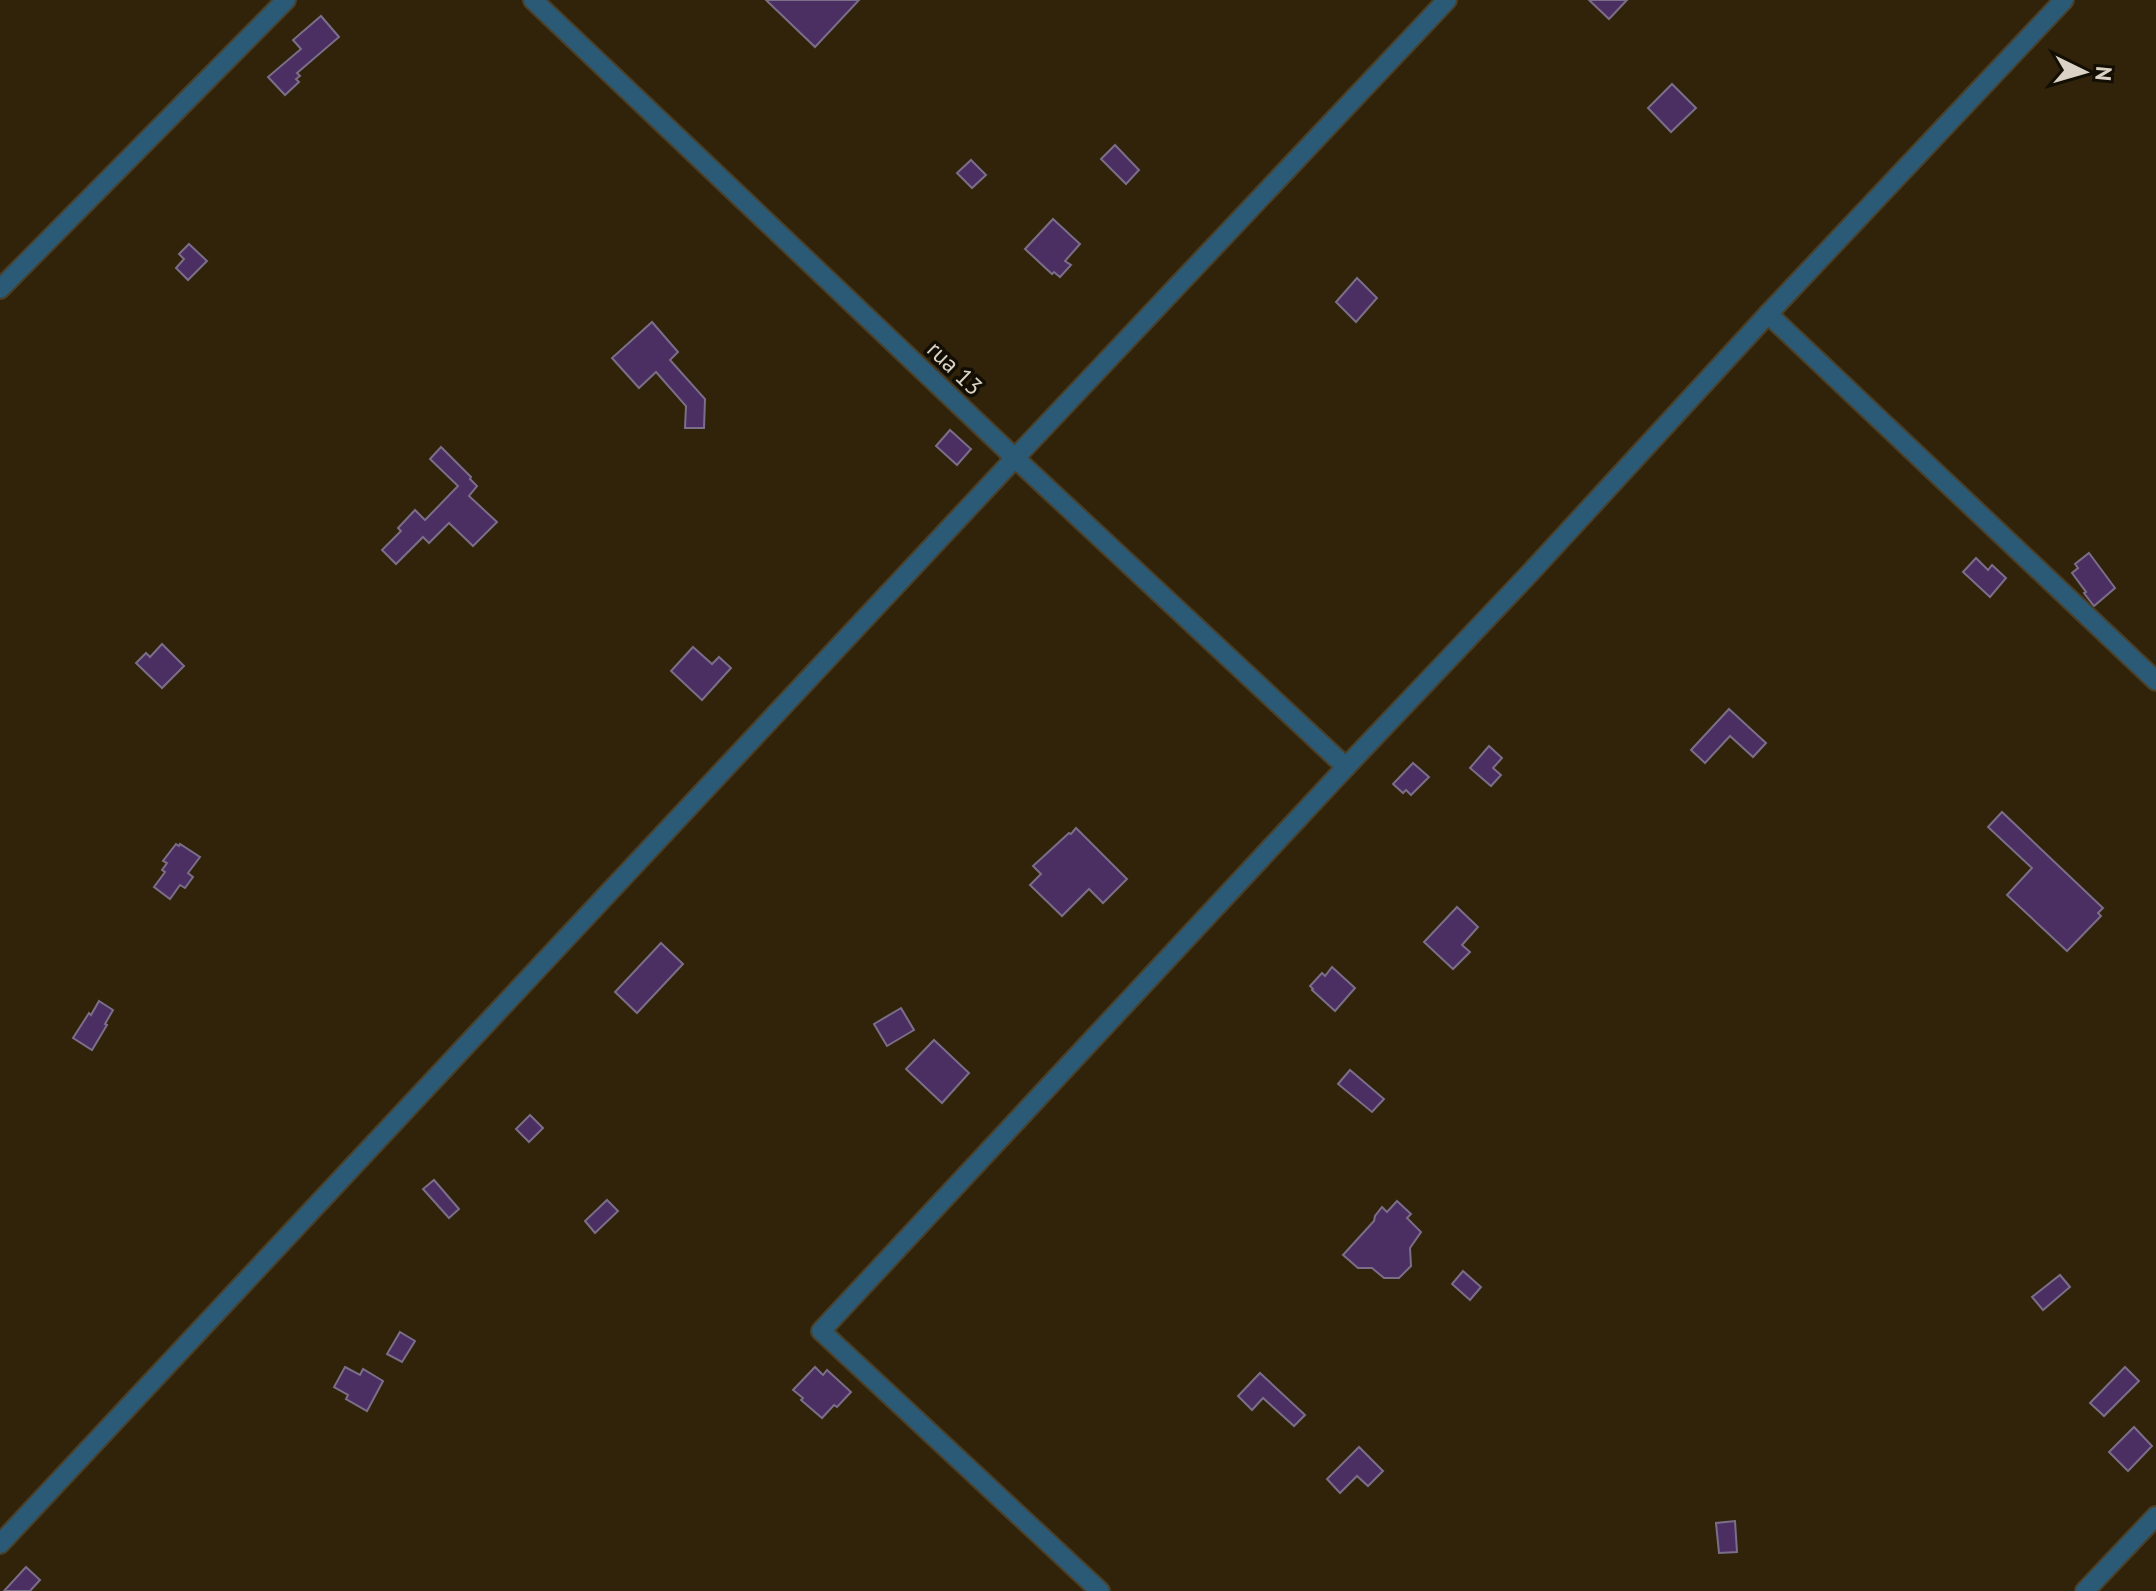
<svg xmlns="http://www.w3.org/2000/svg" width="2156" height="1591" viewBox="0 0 2156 1591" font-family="'PT Sans',sans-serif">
<rect width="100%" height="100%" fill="#30230a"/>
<g fill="#4b2e62" stroke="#7b6e88" stroke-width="2">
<path d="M 766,0 L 859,0 L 815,47 Z"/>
<path d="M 1589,0 L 1627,0 L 1609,19 Z"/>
<path d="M 321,16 L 339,37 L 297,73 L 300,76 L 296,79 L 299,82 L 285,95 L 268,77 L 301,49 L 293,40 Z"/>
<path d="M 1672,84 L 1696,108 L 1671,132 L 1648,108 Z"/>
<path d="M 1115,145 L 1139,170 L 1126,184 L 1101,159 Z"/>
<path d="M 971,160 L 986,175 L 972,188 L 957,173 Z"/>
<path d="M 1053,219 L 1080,244 L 1065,261 L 1071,265 L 1060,277 L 1054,272 L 1052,274 L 1025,249 Z"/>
<path d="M 189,244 L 207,261 L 188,280 L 176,268 L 184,259 L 179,254 Z"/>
<path d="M 1357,278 L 1377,298 L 1356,322 L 1336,302 Z"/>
<path d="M 652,322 L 678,352 L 670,360 L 705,399 L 704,428 L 685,428 L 686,406 L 656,372 L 639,388 L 612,358 Z"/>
<path d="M 950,430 L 971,449 L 957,465 L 936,446 Z"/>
<path d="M 441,447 L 471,477 L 470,479 L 477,486 L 469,496 L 497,522 L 473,546 L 449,523 L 429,543 L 423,537 L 396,564 L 382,550 L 401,531 L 398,528 L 415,510 L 425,520 L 458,486 L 430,459 Z"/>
<path d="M 2089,553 L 2115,588 L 2094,606 L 2084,593 L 2086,592 L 2072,573 L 2078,568 L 2075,564 Z"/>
<path d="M 1976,558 L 1988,570 L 1992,565 L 2006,578 L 1990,597 L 1963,572 Z"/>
<path d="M 162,644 L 184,666 L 162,688 L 136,663 L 146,653 L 150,657 Z"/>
<path d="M 693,647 L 712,664 L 719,657 L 731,668 L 702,700 L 671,671 Z"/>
<path d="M 1729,709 L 1766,743 L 1753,757 L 1730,736 L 1705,763 L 1691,750 Z"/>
<path d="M 1489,746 L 1502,758 L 1493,768 L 1501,775 L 1491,786 L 1470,768 Z"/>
<path d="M 1413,763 L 1429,777 L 1411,795 L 1406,790 L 1403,793 L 1393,784 Z"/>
<path d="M 2002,812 L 2103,908 L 2098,913 L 2101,916 L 2067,951 L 2007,895 L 2032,868 L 1988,827 Z"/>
<path d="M 1076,828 L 1127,879 L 1103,903 L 1089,889 L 1062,916 L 1030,885 L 1041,874 L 1033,866 L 1069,833 L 1071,834 Z"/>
<path d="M 176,844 L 179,846 L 180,844 L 200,857 L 188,873 L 193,877 L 185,888 L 180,885 L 170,899 L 154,887 L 165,872 L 162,870 L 167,863 L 163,861 Z"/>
<path d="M 1457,907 L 1478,927 L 1462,945 L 1470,952 L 1453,969 L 1424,942 Z"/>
<path d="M 661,943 L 683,964 L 637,1013 L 615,992 Z"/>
<path d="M 1332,967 L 1355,988 L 1335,1011 L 1312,990 L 1313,989 L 1310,986 L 1322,973 L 1325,976 Z"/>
<path d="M 99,1001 L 113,1010 L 105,1024 L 107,1025 L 92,1050 L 73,1038 L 89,1013 L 91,1015 Z"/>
<path d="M 901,1008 L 914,1030 L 887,1046 L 874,1024 Z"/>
<path d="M 934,1040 L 969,1073 L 942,1103 L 906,1069 Z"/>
<path d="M 1350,1070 L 1384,1099 L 1372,1112 L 1338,1084 Z"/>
<path d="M 530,1115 L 543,1128 L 529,1142 L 516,1129 Z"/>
<path d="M 434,1180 L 459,1209 L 449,1218 L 423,1189 Z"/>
<path d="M 607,1200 L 618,1211 L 595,1233 L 585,1221 Z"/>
<path d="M 1397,1201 L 1411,1214 L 1407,1218 L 1421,1232 L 1410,1248 L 1411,1266 L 1399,1278 L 1384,1278 L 1372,1268 L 1358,1268 L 1343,1255 L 1374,1221 L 1375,1216 L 1382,1207 L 1387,1212 Z"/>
<path d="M 1463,1271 L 1481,1287 L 1470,1300 L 1452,1284 Z"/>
<path d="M 2060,1275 L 2070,1287 L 2043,1310 L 2032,1297 Z"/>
<path d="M 400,1332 L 415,1341 L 402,1362 L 387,1354 Z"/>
<path d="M 345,1367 L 360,1375 L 363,1369 L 383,1381 L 367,1411 L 346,1399 L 348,1395 L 334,1387 Z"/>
<path d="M 815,1367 L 823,1375 L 827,1370 L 851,1392 L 837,1407 L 834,1405 L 822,1418 L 801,1400 L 803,1398 L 793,1390 Z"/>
<path d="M 2125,1367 L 2139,1381 L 2104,1416 L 2090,1403 Z"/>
<path d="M 1260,1373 L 1305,1415 L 1294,1426 L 1263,1398 L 1252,1410 L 1238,1396 Z"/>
<path d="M 2134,1427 L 2152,1446 L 2128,1471 L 2109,1452 Z"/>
<path d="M 1359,1447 L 1383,1471 L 1368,1486 L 1357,1476 L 1340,1493 L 1327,1479 Z"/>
<path d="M 1735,1521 L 1737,1552 L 1719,1553 L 1716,1523 Z"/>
<path d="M 26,1567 L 40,1580 L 30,1591 L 4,1591 Z"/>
</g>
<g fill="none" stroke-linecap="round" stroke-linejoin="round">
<defs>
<g id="minor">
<path d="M 533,0 L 1015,458 L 1346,767"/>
<path d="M 0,289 L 286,0"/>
<path d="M 1768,314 L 2156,681"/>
<path d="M 0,1544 L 1015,458 L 1447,0"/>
<path d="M 1100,1591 L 821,1331 L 1346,767 L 1530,573 L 1768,314 L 2064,0"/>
<path d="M 2085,1591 L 2156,1516"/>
</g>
</defs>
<use href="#minor" stroke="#4b3f28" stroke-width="22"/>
<use href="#minor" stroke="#2b5a76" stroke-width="18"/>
</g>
<g text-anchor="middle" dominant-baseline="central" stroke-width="7" stroke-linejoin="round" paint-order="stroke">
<g font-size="24" fill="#dad2c4" stroke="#130e04">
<text transform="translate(955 368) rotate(44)">rua 13</text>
</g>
</g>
<g transform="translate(2084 72) rotate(95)" stroke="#130e04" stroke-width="6" paint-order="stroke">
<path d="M0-6L14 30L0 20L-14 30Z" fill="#dad2c4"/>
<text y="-12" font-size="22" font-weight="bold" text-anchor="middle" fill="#dad2c4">N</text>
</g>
</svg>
